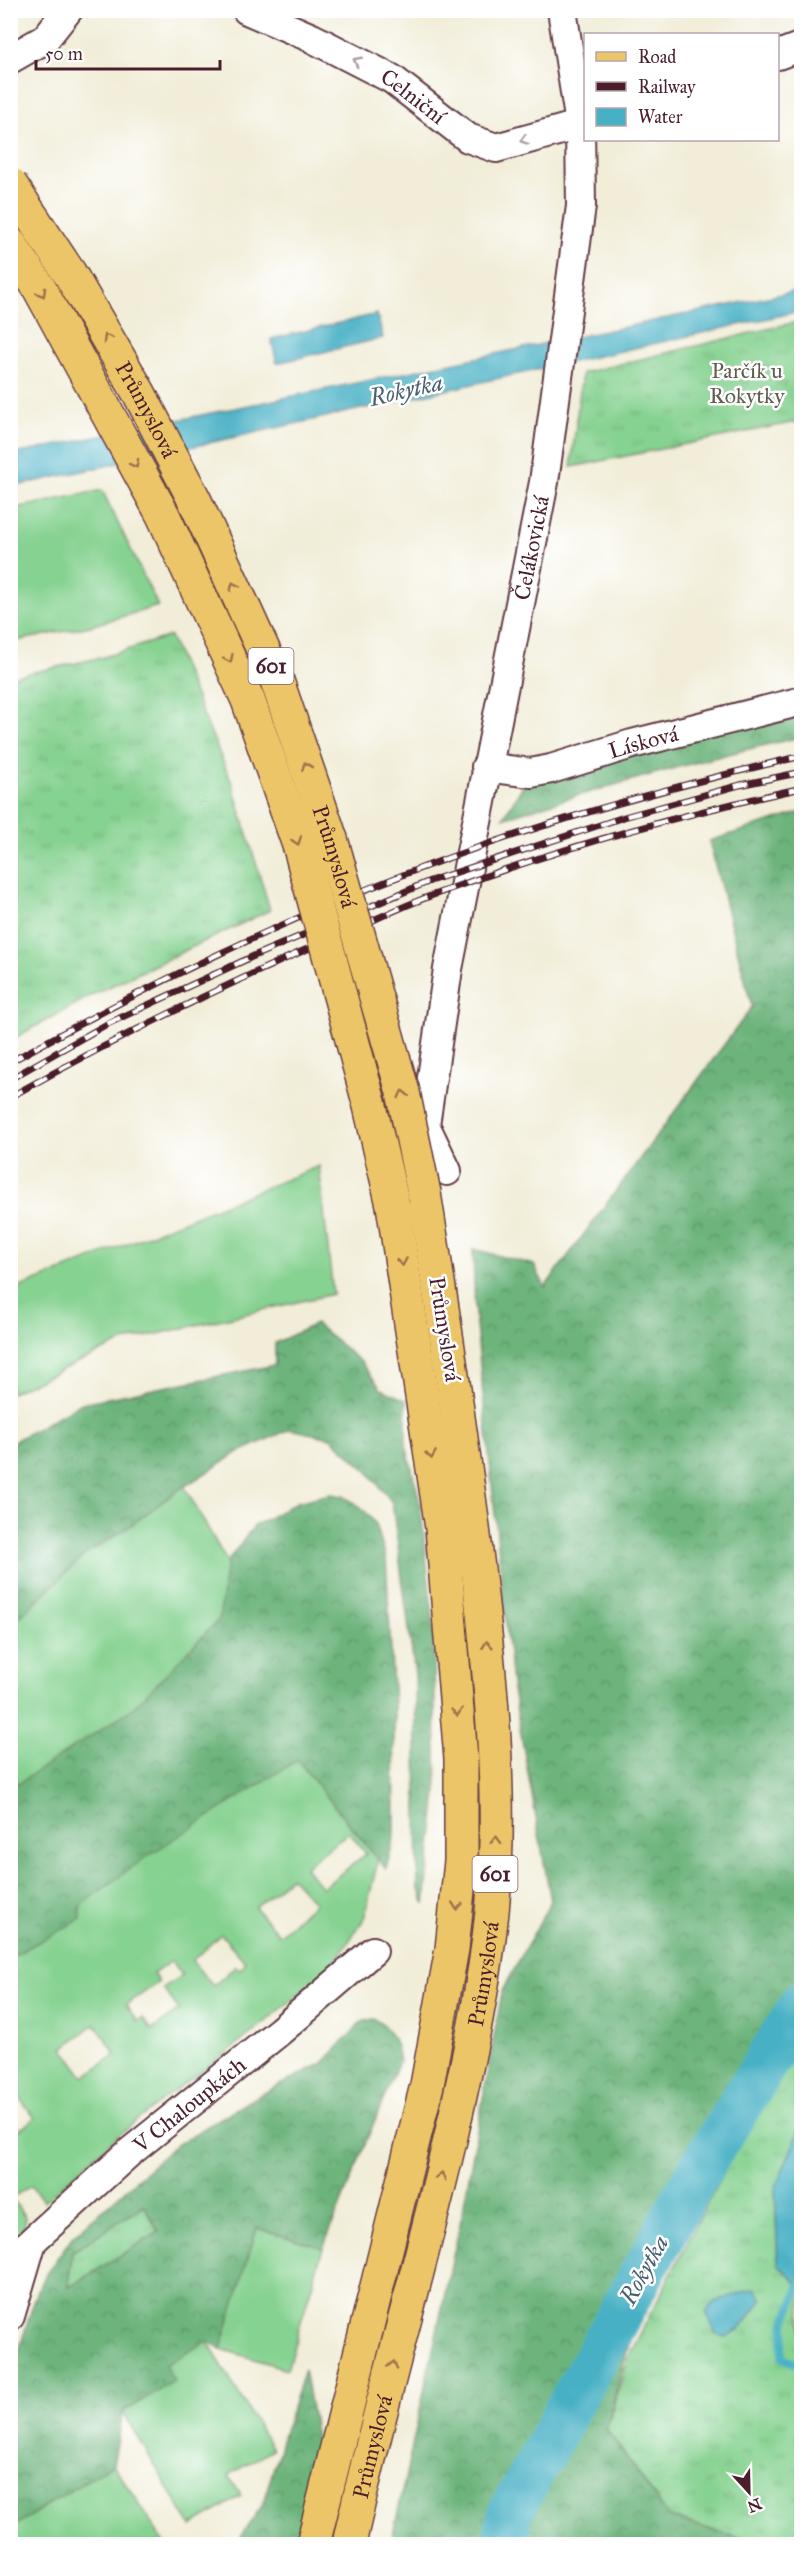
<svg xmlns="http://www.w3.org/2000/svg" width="812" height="2555" viewBox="0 0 812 2555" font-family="'IM FELL Great Primer',serif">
<defs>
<pattern id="grass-tufts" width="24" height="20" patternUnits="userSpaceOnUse" patternTransform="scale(1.5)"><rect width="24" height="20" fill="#86d291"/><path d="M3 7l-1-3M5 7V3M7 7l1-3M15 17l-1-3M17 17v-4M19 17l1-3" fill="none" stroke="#75b47d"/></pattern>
<pattern id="forest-crowns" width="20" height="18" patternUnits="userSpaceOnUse" patternTransform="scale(1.5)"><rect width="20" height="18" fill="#6cb47b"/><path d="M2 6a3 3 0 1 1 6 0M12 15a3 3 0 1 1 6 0" fill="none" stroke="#5b9265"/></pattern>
</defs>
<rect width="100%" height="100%" fill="#fff"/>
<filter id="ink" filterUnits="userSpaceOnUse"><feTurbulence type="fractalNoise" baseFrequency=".0167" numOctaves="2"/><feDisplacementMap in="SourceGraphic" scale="12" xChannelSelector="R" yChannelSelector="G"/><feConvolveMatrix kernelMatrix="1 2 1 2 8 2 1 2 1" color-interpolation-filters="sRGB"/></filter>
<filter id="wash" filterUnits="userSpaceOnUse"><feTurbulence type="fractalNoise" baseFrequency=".008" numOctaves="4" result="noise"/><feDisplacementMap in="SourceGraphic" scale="24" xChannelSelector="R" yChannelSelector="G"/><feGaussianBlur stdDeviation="1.35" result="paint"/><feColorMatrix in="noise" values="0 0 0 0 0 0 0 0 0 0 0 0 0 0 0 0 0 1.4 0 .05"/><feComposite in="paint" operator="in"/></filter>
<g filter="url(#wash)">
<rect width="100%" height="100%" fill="#f1edd8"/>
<g fill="url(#grass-tufts)" stroke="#68785e" stroke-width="1.5">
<path d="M 801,321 L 801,421 L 571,467 L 582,373 Z"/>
<path d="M 170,636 L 232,783 L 270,910 L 92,995 L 11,1040 L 11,677 L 104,657 Z"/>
<path d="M 801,2035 L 801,2126 L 775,2189 L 778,2264 L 801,2287 L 801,2544 L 758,2544 L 669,2517 L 606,2429 L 629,2356 L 762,2097 Z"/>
<path d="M 143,2204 L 159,2232 L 68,2289 L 72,2252 Z"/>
</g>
<g fill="url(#forest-crowns)" stroke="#5b6a53" stroke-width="1.5" fill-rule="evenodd">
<path d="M 801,709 L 801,737 C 701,759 602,788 503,818 L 531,773 Z"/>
<path d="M 801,812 L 801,1975 L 782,2003 L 684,2163 L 670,2191 L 606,2429 L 669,2517 L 758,2544 L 391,2544 L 463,2210 L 502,1992 L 551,1901 L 512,1684 L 475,1315 L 473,1249 L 534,1265 L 545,1287 L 752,1007 L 709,841 Z"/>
<path d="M 316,1324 L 361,1362 L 381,1389 L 406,1400 L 406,1445 L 420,1503 L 433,1618 L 437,1792 L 425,1904 L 418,1887 L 415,1675 L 392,1502 L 368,1472 L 331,1438 L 290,1429 L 237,1453 L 171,1495 L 126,1529 L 86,1554 L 19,1618 L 11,1629 L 11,1443 L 82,1403 L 275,1365 L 275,1343 Z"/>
<path d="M 330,1494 L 343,1496 L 361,1507 L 376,1524 L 386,1558 L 394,1707 L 395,1835 L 386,1869 L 297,1760 L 81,1919 L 11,1957 L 10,1774 L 18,1784 L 219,1619 L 227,1562 L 254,1526 L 297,1502 Z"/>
<path d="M 373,2019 C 391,2027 396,2042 399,2061 L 323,2248 L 257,2228 L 221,2349 L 207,2341 L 166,2366 L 175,2381 L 123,2412 L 113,2464 L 11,2528 L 10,2379 L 35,2298 L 46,2274 L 72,2237 L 173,2147 L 254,2098 L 323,2063 L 362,2022 ZM 144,2205 L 159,2232 L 68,2288 L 72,2252 Z"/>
<path d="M 304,2369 L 320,2460 L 304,2544 L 235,2544 L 262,2506 Z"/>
</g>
<g fill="#86d291" stroke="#68785e" stroke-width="1.5" fill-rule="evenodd">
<path d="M 102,490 L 158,606 L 90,626 L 11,642 L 11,509 Z"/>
<path d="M 319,1166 L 333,1294 L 122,1342 L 11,1393 L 11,1291 Z"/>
<path d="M 184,1486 L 227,1562 L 219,1619 L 133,1708 L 18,1784 L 11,1774 L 11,1631 L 19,1618 L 86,1554 L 126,1529 Z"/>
<path d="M 297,1760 L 378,1860 L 364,1919 L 330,1969 L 233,2048 L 169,2095 L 108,2144 L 44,2202 L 31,2185 L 12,2198 L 26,2219 L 22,2233 L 11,2242 L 10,2141 L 13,2139 L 11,2136 L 35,2118 L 17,2094 L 11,2098 L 11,1957 L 81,1919 L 81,1905 L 149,1855 ZM 349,1832 L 366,1854 L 322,1888 L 305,1867 ZM 291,1877 L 315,1903 L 279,1935 L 255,1907 ZM 221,1934 L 246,1963 L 239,1970 L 236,1966 L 213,1986 L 192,1961 ZM 172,1961 L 182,1975 L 163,1988 L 179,2010 L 152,2030 L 143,2018 L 137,2021 L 126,2005 L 159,1982 L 153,1974 ZM 95,2024 L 116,2054 L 84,2077 L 63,2048 Z"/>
<path d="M 257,2228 L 323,2248 L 287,2369 L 221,2349 Z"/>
<path d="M 207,2341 L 272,2449 L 229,2475 L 241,2496 L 191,2526 L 123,2412 L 174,2381 L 165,2365 Z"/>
<path d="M 113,2464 L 165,2544 L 11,2544 L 11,2528 Z"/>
</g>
<g fill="#46b0c5" stroke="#486878" stroke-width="1.5">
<path d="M 801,290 L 801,311 L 11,487 L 10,455 Z"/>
<path d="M 377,314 L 383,338 L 277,363 L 271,339 Z"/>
<path d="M 801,2126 L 801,2287 L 778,2264 L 775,2189 Z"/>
<path d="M 755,2288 L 763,2299 L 739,2330 L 725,2337 L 716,2334 L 706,2312 L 714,2302 Z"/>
</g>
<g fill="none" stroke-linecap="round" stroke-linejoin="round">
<path stroke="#46b0c5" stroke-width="8" d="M 800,2285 L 785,2322 L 782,2358 L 802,2366"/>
<path stroke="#46b0c5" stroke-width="45" d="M 503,2544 L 510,2513 L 701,2167 L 802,2004"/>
</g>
</g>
<g filter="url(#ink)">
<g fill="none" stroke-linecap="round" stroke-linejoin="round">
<defs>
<g id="street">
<path id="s1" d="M 247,10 L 312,38 L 392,79 L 468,138 L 496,148 L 586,123"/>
<path d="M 778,55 L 802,46"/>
<path d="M 10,59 L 45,39 L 68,10"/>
<path id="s2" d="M 486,767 L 531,773 L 551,769 L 632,744 L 802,701"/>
<path id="s3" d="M 447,1171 L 425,1125 L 448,969 L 544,482 L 581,206 L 580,124 L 562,10"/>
<path id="s4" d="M 10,2261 L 130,2152 L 280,2031 L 373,1951"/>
<path d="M 10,2316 L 31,2245"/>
</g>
<g id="primary">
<path d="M 313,2544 L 427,2085 L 452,1949 L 461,1861 L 461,1759 L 442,1528 L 393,1205"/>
<path id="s5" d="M 349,2544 C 379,2407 419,2273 451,2136 C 468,2062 484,1988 492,1912 C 503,1797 491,1683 478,1568 C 463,1443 444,1318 424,1193"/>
</g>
</defs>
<use href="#street" stroke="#633e45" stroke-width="32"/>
<use href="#primary" stroke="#633e45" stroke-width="36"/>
<use href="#street" stroke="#fff" stroke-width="28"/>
<use href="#primary" stroke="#edc569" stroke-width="33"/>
<defs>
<g id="rail">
<path d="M 10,1062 C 169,973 336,894 509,837 C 605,805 703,779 802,756"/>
<path d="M 10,1079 L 107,1024 L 256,955 L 430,881 L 624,817 L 740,785 L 802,772"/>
<path d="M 10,1097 C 119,1036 230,982 344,933 C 374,920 405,905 436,894 C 554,850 678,815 802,788"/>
</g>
</defs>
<use href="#rail" stroke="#4a1f2b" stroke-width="7"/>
<use href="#rail" stroke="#fff" stroke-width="4.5" stroke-dasharray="14" stroke-linecap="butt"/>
<defs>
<g id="primary-bridge">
<path id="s6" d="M 10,184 L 70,274 L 139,393 L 195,501 L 276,678 L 331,839 L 403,1092 L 424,1193"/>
<path d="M 10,244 L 38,286 L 163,515 L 248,700 L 300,848 L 370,1106 L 393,1205"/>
</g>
</defs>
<use href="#primary-bridge" stroke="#633e45" stroke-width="36" stroke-linecap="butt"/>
<use href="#primary-bridge" stroke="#edc569" stroke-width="33"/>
</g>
<defs><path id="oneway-chevron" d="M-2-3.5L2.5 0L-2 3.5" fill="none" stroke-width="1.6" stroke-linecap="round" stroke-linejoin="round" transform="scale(1.5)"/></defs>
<g stroke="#ae9aa0">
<use href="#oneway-chevron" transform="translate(357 61) rotate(-153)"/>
<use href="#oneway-chevron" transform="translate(524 140) rotate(164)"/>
</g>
<g stroke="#9c724a">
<use href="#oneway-chevron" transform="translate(42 293) rotate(61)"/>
<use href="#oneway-chevron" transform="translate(107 338) rotate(-120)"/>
<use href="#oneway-chevron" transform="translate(135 464) rotate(61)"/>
<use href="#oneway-chevron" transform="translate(234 586) rotate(-115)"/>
<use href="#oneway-chevron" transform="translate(229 659) rotate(65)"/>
<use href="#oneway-chevron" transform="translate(306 766) rotate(-109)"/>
<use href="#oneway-chevron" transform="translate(297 841) rotate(71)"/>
<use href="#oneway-chevron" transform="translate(403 1094) rotate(-103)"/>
<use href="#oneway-chevron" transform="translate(402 1262) rotate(81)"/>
<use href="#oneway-chevron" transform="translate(431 1455) rotate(81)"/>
<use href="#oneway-chevron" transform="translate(487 1645) rotate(-96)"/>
<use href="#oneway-chevron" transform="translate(457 1712) rotate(85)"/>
<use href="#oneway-chevron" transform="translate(496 1840) rotate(-89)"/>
<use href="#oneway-chevron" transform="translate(457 1906) rotate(96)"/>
<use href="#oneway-chevron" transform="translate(441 2176) rotate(-76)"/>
<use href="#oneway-chevron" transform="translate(393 2365) rotate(-76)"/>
</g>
</g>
<g text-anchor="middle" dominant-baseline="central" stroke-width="5" stroke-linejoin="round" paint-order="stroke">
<g fill="#fff" stroke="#80626b" stroke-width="1.5">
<rect x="248.5" y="648" width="45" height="36" rx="4.5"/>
<rect x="472.5" y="1856" width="45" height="36" rx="4.5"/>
</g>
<g font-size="21" font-weight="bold" fill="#4a1f2b">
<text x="271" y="666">601</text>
<text x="495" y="1874">601</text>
</g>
<g font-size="22" fill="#4a1f2b" stroke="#fff">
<text stroke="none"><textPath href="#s1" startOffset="188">Celniční</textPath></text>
<text stroke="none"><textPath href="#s6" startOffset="264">Průmyslová</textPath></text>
<text stroke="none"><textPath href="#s3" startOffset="638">Čelákovická</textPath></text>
<text stroke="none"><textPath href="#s2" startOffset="162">Lísková</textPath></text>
<text stroke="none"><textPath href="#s6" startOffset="750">Průmyslová</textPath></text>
<text transform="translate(445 1329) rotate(81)">Průmyslová</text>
<text stroke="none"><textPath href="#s5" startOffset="586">Průmyslová</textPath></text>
<text stroke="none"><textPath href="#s4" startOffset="238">V Chaloupkách</textPath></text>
<text stroke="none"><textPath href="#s5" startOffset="100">Průmyslová</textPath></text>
</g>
<g font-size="22" fill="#5f5e4f" stroke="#fff">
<text x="747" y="370">Parčík u<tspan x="747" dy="25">Rokytky</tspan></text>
</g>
<g font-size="24" font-style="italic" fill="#486070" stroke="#fff">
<text transform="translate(406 390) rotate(-13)">Rokytka</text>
<text transform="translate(644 2270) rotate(-61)">Rokytka</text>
</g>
</g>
<rect width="812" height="2555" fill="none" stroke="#fff" stroke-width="36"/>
<rect x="584" y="33" width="195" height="108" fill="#ffffff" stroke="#b7a5aa" stroke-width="1.5"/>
<rect x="596" y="52" width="30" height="9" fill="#edc569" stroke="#b7a5aa" stroke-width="1.5"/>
<text x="638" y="63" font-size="18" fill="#4a1f2b">Road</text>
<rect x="596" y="82" width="30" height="9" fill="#4a1f2b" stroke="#b7a5aa" stroke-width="1.5"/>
<text x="638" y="93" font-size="18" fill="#4a1f2b">Railway</text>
<rect x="596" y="108" width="30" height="18" fill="#46b0c5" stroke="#b7a5aa" stroke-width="1.5"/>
<text x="638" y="123" font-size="18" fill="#4a1f2b">Water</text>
<g transform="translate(749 2492) rotate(158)" stroke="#ffffff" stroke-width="4.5" paint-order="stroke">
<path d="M0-4.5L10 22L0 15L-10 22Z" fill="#4a1f2b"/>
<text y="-9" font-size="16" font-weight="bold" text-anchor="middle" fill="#4a1f2b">N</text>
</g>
<path d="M36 60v9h184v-9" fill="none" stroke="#4a1f2b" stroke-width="3"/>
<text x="45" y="60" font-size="18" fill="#4a1f2b" stroke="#ffffff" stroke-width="4.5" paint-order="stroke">50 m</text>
</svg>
